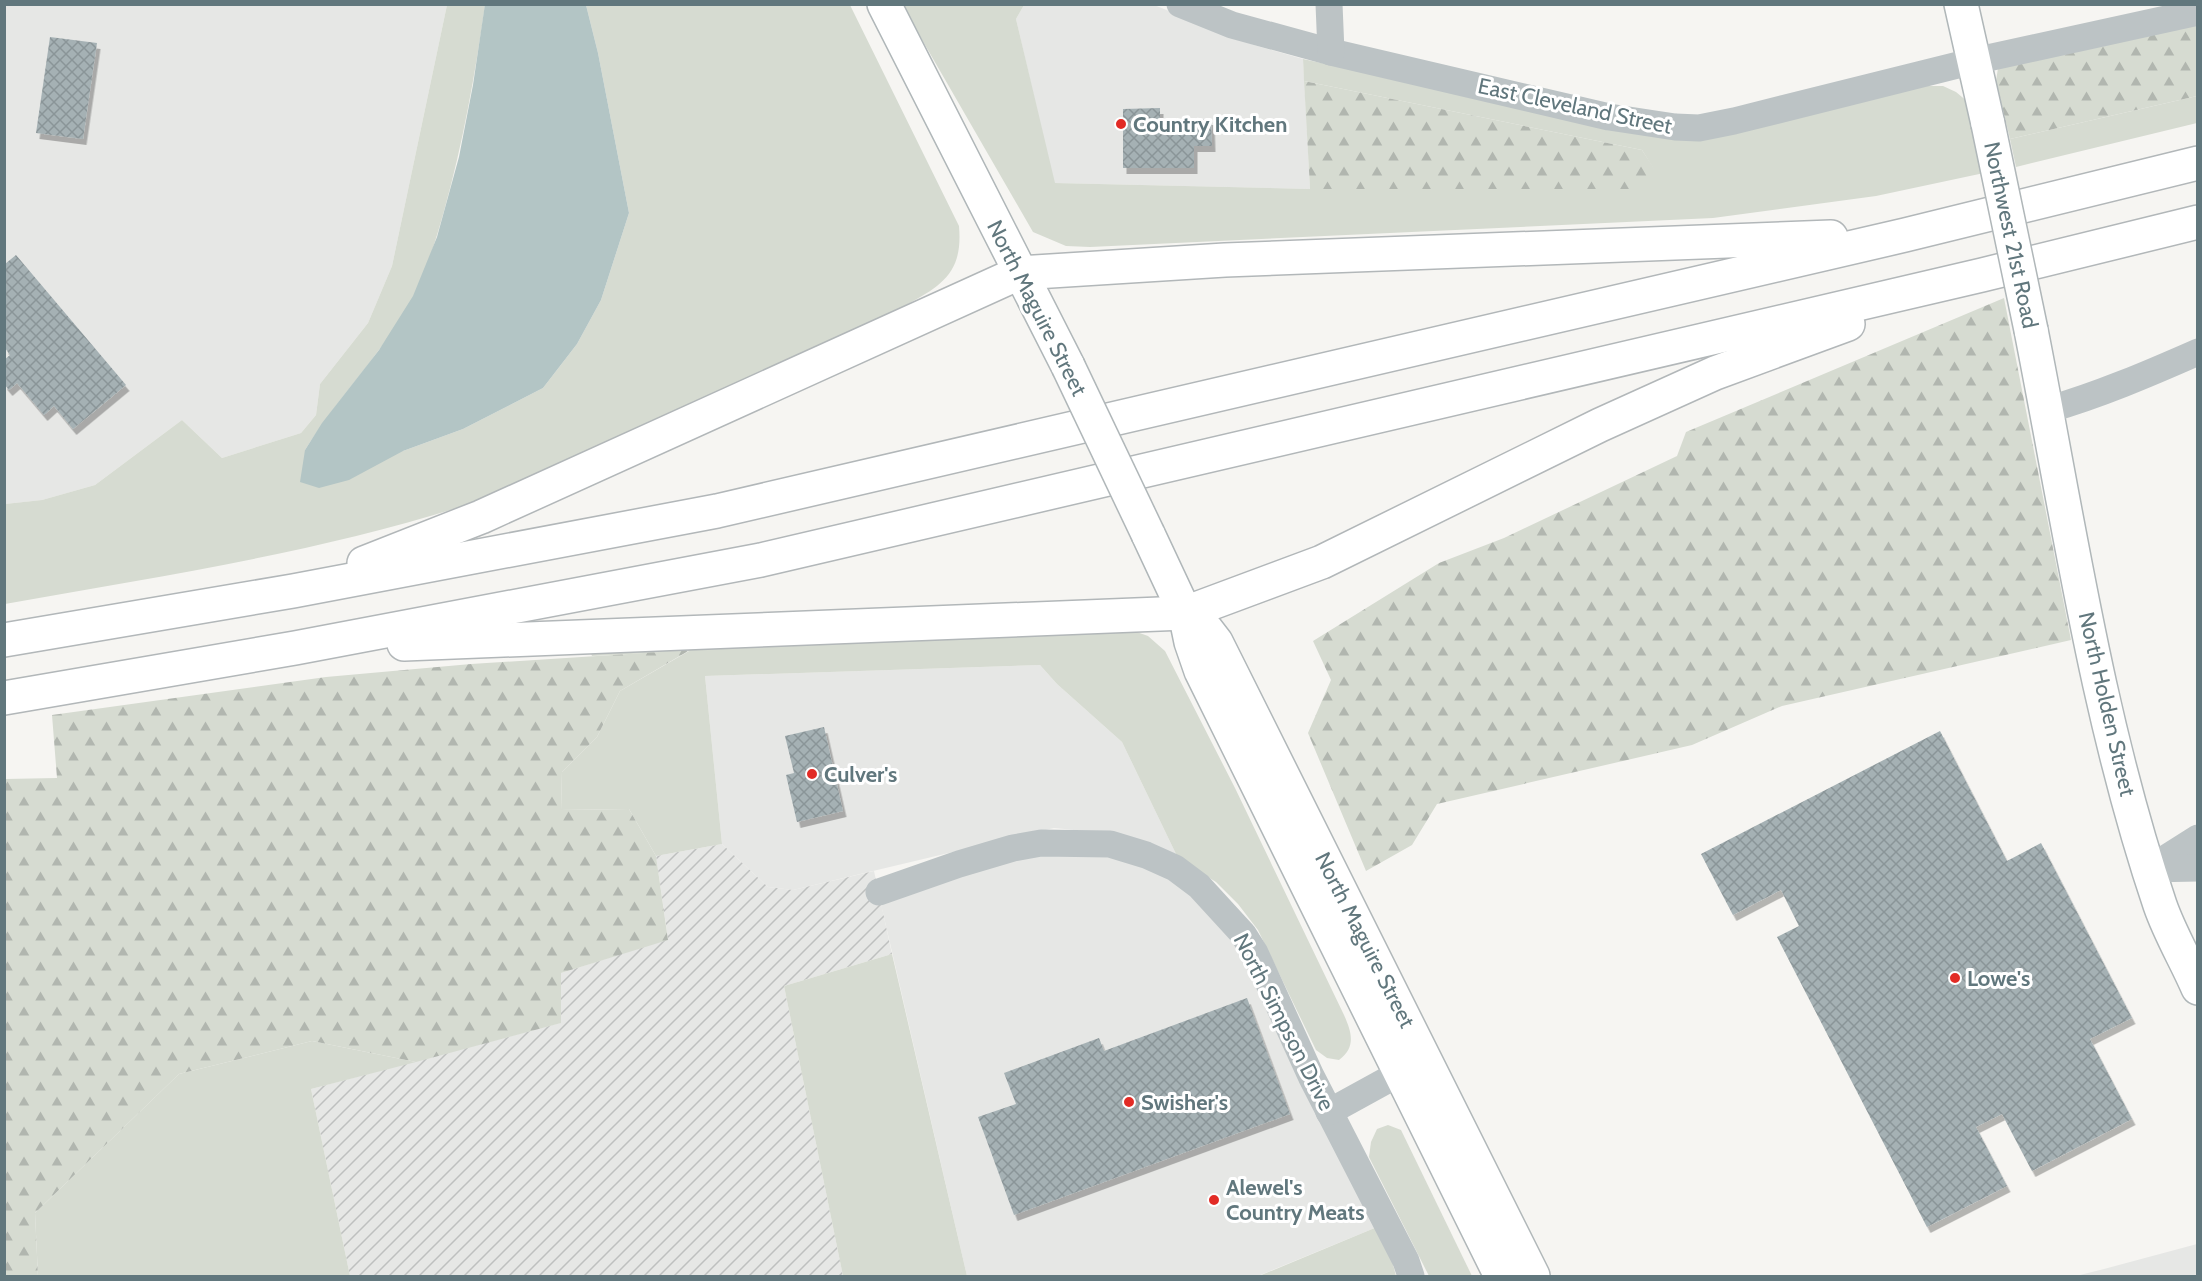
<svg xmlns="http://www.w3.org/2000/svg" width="2202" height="1281" viewBox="0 0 2202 1281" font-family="Cabin,sans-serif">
<defs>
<pattern id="industrial-furrows" width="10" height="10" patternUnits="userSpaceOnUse" patternTransform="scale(1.5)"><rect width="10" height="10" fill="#e6e7e5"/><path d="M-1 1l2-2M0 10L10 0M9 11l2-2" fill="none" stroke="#bec0bf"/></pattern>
<pattern id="forest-firs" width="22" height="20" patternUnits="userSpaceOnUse" patternTransform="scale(1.5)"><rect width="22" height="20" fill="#d6dbd1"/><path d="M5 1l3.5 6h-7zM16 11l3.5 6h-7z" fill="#b1b6af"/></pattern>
<pattern id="building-cross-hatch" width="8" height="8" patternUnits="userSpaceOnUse" patternTransform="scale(1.5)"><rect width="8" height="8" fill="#a5b1b4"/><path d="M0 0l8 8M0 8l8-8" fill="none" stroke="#8a9598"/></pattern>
<filter id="shadow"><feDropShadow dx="3.5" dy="6" stdDeviation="0" flood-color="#0004"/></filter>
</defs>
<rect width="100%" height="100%" fill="#f6f5f2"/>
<g fill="#e6e7e5">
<path d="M 4,5 L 447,5 L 392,266 L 368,323 L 320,384 L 316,415 L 301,433 L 222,458 L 182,420 L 95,485 L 42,500 L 5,504 Z"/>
<path d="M 1024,5 L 1154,5 L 1254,45 L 1303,59 L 1310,189 L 1054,183 L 1016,19 Z"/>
<path d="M 1040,665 L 1057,684 L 1122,742 L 1176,854 L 1142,842 L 1085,831 L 1054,828 L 793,890 L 768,887 L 722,844 L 705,676 Z"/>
<path d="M 1042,855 L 1109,857 L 1146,865 L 1181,885 L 1205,904 L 1245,958 L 1377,1227 L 1258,1276 L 967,1276 L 880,900 L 999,864 Z"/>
<path d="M 2197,1244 L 2197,1276 L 2076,1276 L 2104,1269 Z"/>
</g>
<path fill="url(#industrial-furrows)" d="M 722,844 L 768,887 L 793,890 L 874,871 L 892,954 L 784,986 L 843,1276 L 350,1276 L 311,1089 L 560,1023 L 561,973 L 668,939 L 656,856 Z"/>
<g fill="#d6dbd1">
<path d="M 447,5 L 485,5 C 475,75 463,143 444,211 C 436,239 427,271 413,297 C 384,352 338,397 305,450 L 403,451 L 463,429 L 543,388 L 577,344 L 601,300 L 629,213 L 598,53 L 586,5 L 850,5 L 959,226 C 963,272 943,285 906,305 L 505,492 C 344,549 172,574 5,604 L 5,504 L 42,500 L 95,485 L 182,420 L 222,458 L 301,433 L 316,415 L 320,384 L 368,323 L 392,266 Z"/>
<path d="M 902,5 L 1024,5 L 1016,19 L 1055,183 L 1310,189 L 1647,189 L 1658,176 L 1642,150 L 1304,81 L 1303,59 L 1652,136 L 1926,86 L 1943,86 L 1956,92 L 1968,102 L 1984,173 L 1876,196 L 1713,218 L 1090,247 L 1066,246 L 1033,232 Z"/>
<path d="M 2197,96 L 2197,123 L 2016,167 L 2010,139 Z"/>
<path d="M 1134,631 L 1148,636 L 1165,651 L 1235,788 L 1344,1015 C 1352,1033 1356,1047 1339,1060 L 1327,1058 L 1316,1050 L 1258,930 L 1238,904 L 1216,882 L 1189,865 L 1176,854 L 1122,742 L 1057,684 L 1040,665 L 705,676 L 722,844 L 656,856 L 629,809 L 561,810 L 562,772 L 597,737 L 620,691 L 689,651 L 592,656 L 588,647 Z"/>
<path d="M 892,954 L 967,1276 L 843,1276 L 784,986 Z"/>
<path d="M 312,1041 L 416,1062 L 311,1089 L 350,1276 L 38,1276 L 35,1213 L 179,1074 Z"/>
<path d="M 1388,1125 L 1401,1130 L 1472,1276 L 1429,1276 L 1369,1157 L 1371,1142 L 1377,1129 Z"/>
<path d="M 1377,1227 L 1390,1253 L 1396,1276 L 1259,1276 Z"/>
</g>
<g fill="url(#forest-firs)">
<path d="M 2197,21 L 2197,96 L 2010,139 L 1996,81 L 1998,68 Z"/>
<path d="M 1304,81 L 1642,150 L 1659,176 L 1648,189 L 1310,189 Z"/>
<path d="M 2004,298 L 2071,640 L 1782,706 L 1692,745 L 1437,804 L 1412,845 L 1366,871 L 1308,733 L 1331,680 L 1313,641 L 1439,563 L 1504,538 L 1677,456 L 1686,432 Z"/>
<path d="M 690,650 L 620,691 L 597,737 L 562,772 L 561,810 L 629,809 L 656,856 L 668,940 L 561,973 L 561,1023 L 416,1062 L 312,1041 L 179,1074 L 35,1213 L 38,1276 L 5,1276 L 5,779 L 57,778 L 52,715 L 326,677 L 471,664 Z"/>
</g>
<path fill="#b3c5c5" d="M 485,4 L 586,5 L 598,53 L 629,213 L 601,300 L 577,344 L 543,388 L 463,429 L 403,451 L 349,480 L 319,488 L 300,482 L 305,450 L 322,423 L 379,350 L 413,296 L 437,237 L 459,157 L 473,85 Z"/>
<g fill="url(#building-cross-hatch)" filter="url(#shadow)">
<path d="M 50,37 L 97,43 L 83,139 L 36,133 Z"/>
<path d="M 1160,108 L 1160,120 L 1211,119 L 1212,146 L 1194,146 L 1194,168 L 1123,168 L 1123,109 Z"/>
<path d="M 16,255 L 126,385 L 73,429 L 54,406 L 44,415 L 17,383 L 9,390 L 4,384 L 4,360 L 10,355 L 5,348 L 5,264 Z"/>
<path d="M 824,727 L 843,811 L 797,822 L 786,775 L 794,773 L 785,736 Z"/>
<path d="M 1940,731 L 2007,861 L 2041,843 L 2132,1018 L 2090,1039 L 2132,1119 L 2032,1171 L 2002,1114 L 1976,1127 L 2007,1186 L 1927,1227 L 1777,937 L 1799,926 L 1781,890 L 1733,915 L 1701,854 Z"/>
<path d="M 1247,998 L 1290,1114 L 1014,1215 L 978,1117 L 1016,1104 L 1004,1073 L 1099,1038 L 1104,1051 Z"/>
</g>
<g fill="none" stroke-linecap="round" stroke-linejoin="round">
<defs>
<g id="major">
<path d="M 884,4 L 1068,366"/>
<path d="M 1961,4 L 1988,124"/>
<path d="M 2031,330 C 2069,523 2097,719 2160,905 C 2170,934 2186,960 2198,988"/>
<path d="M 1148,534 L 1185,613 L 1191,642 L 1201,671 L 1501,1276"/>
<path d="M 1185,613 L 1206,629 L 1216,642 L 1533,1276"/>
</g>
<g id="highway">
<path d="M 364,563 L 481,517 L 1019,273 L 1225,260 L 1831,237"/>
<path d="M 4,640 L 293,591 L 717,511 L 1905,235 L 2198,163"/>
<path d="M 404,644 L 1185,613 L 1322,562 L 1600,425 L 1715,373 L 1848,324"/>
<path d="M 4,698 L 295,648 L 761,560 L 1982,275 L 2198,222"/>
</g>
</defs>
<use href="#major" stroke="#b0b7b9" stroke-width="36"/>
<use href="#highway" stroke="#b2b7b9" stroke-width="36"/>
<g stroke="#bcc3c5" stroke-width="27">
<path d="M 1180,4 L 1232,25 L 1331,52 L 1609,117 L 1675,127 L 1699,128 L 1734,121 L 1974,61 L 2198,12"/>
<path d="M 1329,4 L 1331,52"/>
<path d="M 2047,410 C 2099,395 2148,374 2198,352"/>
<path d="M 2149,869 L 2198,838"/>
<path d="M 2149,869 L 2198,868"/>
<path d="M 879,892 L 959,864 L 1013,848 L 1041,843 L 1110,844 L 1146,855 L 1175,868 L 1199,886 L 1243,934 L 1255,953 L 1311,1076 L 1406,1261 L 1411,1276"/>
<path d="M 1329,1112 L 1400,1073"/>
</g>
<use href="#major" stroke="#fff" stroke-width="33"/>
<use href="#highway" stroke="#fff" stroke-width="33"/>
<defs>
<g id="major-bridge">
<path d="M 1988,124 L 2031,330"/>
<path d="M 1068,366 L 1148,534"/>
</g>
</defs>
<use href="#major-bridge" stroke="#b0b7b9" stroke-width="36" stroke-linecap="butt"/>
<use href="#major-bridge" stroke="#fff" stroke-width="33"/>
</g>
<g fill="#e22b25" stroke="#fff" stroke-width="2">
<circle cx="1121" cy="124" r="6"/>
<circle cx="812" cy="774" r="6"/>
<circle cx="1955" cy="978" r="6"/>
<circle cx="1129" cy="1102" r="6"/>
<circle cx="1214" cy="1200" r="6"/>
</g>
<g text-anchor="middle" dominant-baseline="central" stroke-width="6" stroke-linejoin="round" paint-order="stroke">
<g font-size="22" fill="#61777d" stroke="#fff">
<text transform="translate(1575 106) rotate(12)">East Cleveland Street</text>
<text transform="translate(2011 235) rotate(78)">Northwest 21st Road</text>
<text transform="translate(1037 308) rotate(63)">North Maguire Street</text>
<text transform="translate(2107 704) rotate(77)">North Holden Street</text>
<text transform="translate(1365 940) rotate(63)">North Maguire Street</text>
<text transform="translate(1284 1022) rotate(63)">North Simpson Drive</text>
</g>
<g font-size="22" font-weight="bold" fill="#61777d" stroke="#fff" text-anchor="start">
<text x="1133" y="124">Country Kitchen</text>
<text x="824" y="774">Culver's</text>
<text x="1967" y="978">Lowe's</text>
<text x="1141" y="1102">Swisher's</text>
<text x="1226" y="1187">Alewel's<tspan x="1226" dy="25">Country Meats</tspan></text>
</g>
</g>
<rect width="2202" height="1281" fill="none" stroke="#61777d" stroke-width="12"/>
</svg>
